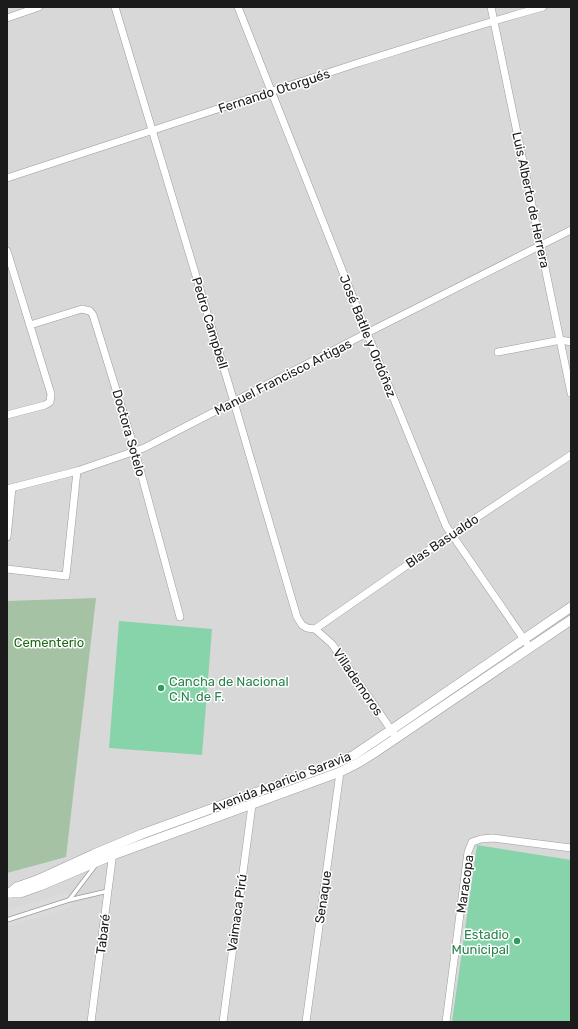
<svg xmlns="http://www.w3.org/2000/svg" width="578" height="1029" viewBox="0 0 578 1029" font-family="Rubik,sans-serif">
<rect width="100%" height="100%" fill="#ebe7e1"/>
<rect fill="#d9d8d8" x="7" y="7" width="564" height="1015"/>
<path fill="#a5c2a5" d="M 96,598 L 66,857 L 7,873 L 7,601 Z"/>
<g fill="#87d3aa">
<path d="M 119,621 L 212,629 L 202,755 L 109,748 Z"/>
<path d="M 477,845 L 571,860 L 571,1022 L 452,1022 Z"/>
</g>
<path fill="#dbdbdb" d="M 68,892 L 72,906 L 55,912 L 7,927 L 7,910 Z"/>
<g fill="none" stroke-linecap="round" stroke-linejoin="round">
<defs>
<g id="service">
<path d="M 69,900 L 95,866"/>
<path d="M 7,920 L 69,900 L 108,891"/>
</g>
<g id="minor">
<path d="M 115,7 L 234,402 L 297,617 L 302,625 L 307,628 L 315,629 L 332,644 L 394,734"/>
<path d="M 238,7 L 367,333 L 446,526 L 530,648"/>
<path d="M 491,7 L 571,393"/>
<path d="M 7,18 L 39,7"/>
<path d="M 7,178 C 124,140 241,101 358,63 C 419,44 481,24 543,7"/>
<path d="M 7,251 L 51,394 L 50,402 L 45,405 L 7,415"/>
<path d="M 30,325 L 82,309 L 90,311 L 93,315 L 135,451 L 180,617"/>
<path d="M 498,352 L 561,340 L 571,342"/>
<path d="M 7,489 L 77,471 L 144,448 L 367,333 L 571,230"/>
<path d="M 7,537 L 12,488"/>
<path d="M 7,569 L 66,576 L 77,471"/>
<path d="M 315,629 L 452,534 L 571,455"/>
<path d="M 91,1022 L 113,852"/>
<path d="M 223,1022 L 252,805"/>
<path d="M 306,1022 L 340,772"/>
<path d="M 446,1022 L 468,852 L 472,842 L 481,839 L 493,838 L 571,848"/>
</g>
<g id="tertiary">
<path d="M 8,893 L 20,893 L 40,886 L 113,855 L 340,772 L 358,763 L 374,753 L 571,620"/>
<path d="M 10,893 L 17,887 L 37,880 L 94,854 L 142,834 L 337,763 L 354,755 L 391,730 L 571,607"/>
</g>
</defs>
<use href="#service" stroke="#9c9c9c" stroke-width="5"/>
<use href="#minor" stroke="#9c9c9c" stroke-width="8"/>
<use href="#tertiary" stroke="#9c9c9c" stroke-width="10"/>
<use href="#service" stroke="#fff" stroke-width="3.5"/>
<use href="#minor" stroke="#fff" stroke-width="7"/>
<use href="#tertiary" stroke="#fff" stroke-width="9"/>
</g>
<g fill="#2e9e5b" stroke="#fff" stroke-width="1.5">
<circle cx="161" cy="688" r="4"/>
<circle cx="517" cy="941" r="4"/>
</g>
<g text-anchor="middle" dominant-baseline="central" stroke-width="3" stroke-linejoin="round" paint-order="stroke">
<g font-size="13" fill="#1b1b1b" stroke="#fff">
<text transform="translate(274 91) rotate(-18)">Fernando Otorgués</text>
<text transform="translate(531 200) rotate(78)">Luis Alberto de Herrera</text>
<text transform="translate(210 323) rotate(73)">Pedro Campbell</text>
<text transform="translate(368 336) rotate(68)">José Batlle y Ordóñez</text>
<text transform="translate(283 377) rotate(-27)">Manuel Francisco Artigas</text>
<text transform="translate(129 433) rotate(74)">Doctora Sotelo</text>
<text transform="translate(442 541) rotate(-34)">Blas Basualdo</text>
<text transform="translate(358 682) rotate(56)">Villademoros</text>
<text transform="translate(281 782) rotate(-21)">Avenida Aparicio Saravia</text>
<text transform="translate(465 884) rotate(-82)">Maracopa</text>
<text transform="translate(323 897) rotate(-82)">Senaque</text>
<text transform="translate(237 913) rotate(-82)">Vaimaca Pirú</text>
<text transform="translate(103 934) rotate(-83)">Tabaré</text>
</g>
<g font-size="13" fill="#1b6c16" stroke="#fff">
<text x="49" y="642">Cementerio</text>
</g>
<g font-size="13" fill="#27864d" stroke="#fff" text-anchor="start">
<text x="169" y="681">Cancha de Nacional<tspan x="169" dy="15">C.N. de F.</tspan></text>
<text x="509" y="934" text-anchor="end">Estadio<tspan x="509" dy="15">Municipal</tspan></text>
</g>
</g>
<rect width="578" height="1029" fill="none" stroke="#1b1b1b" stroke-width="16"/>
</svg>
